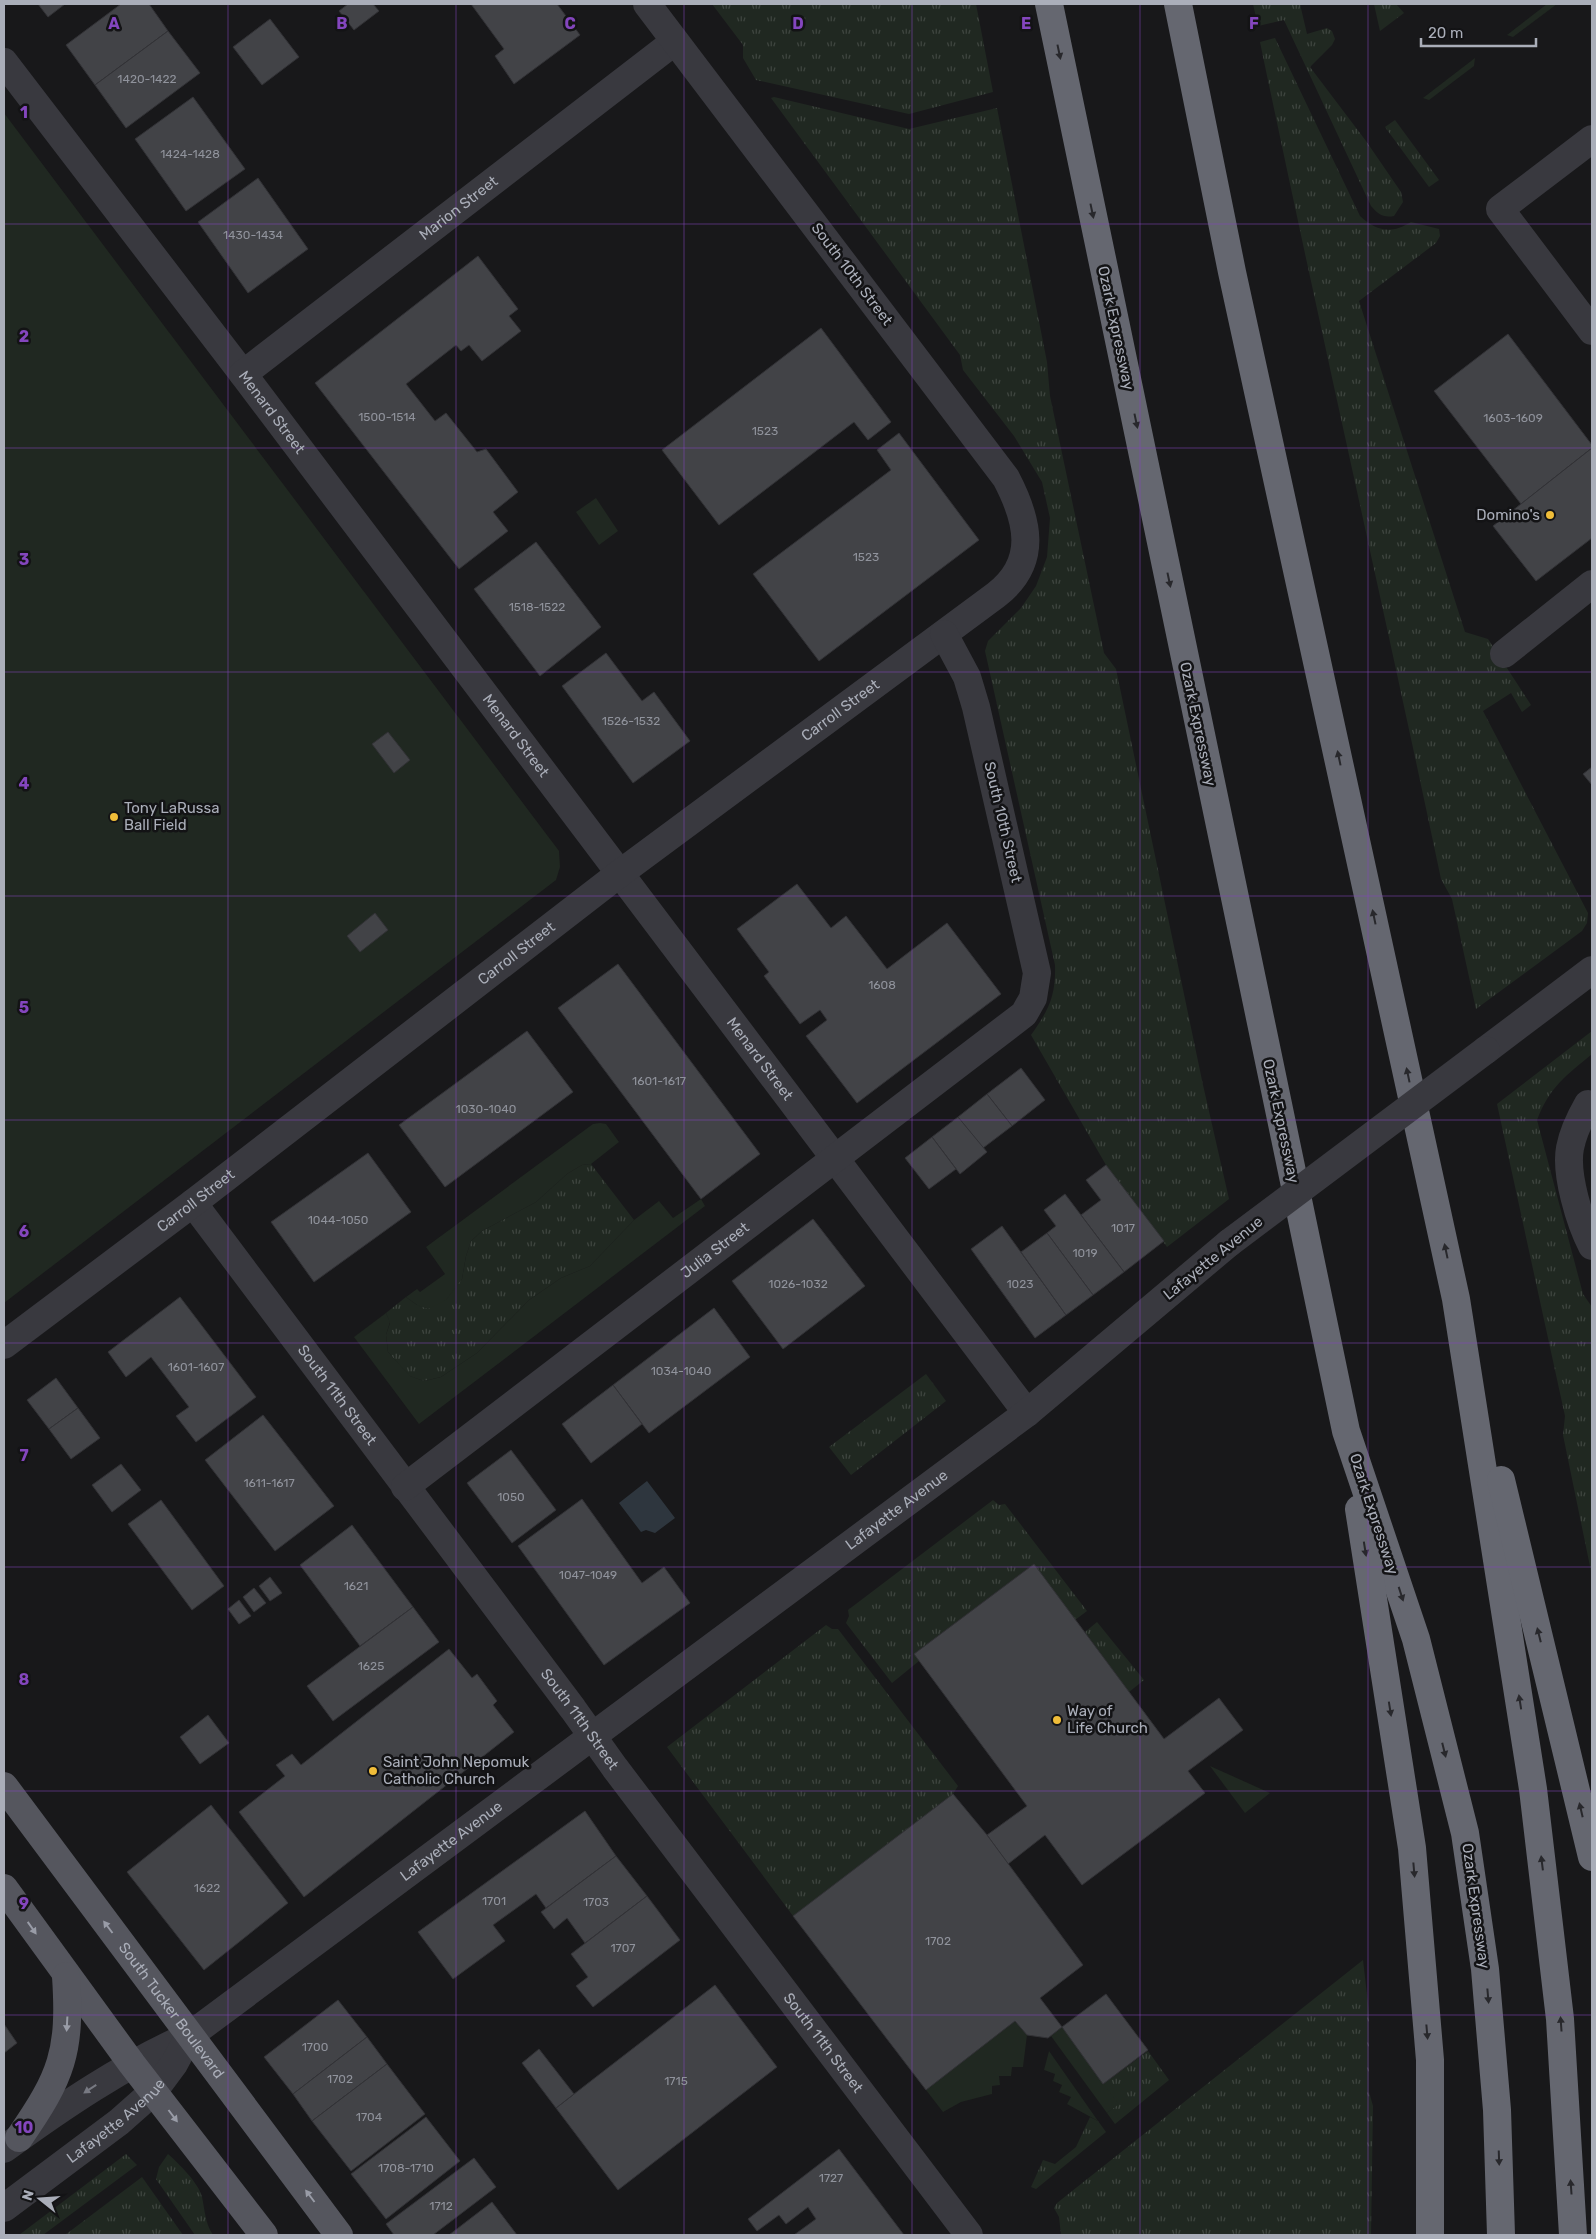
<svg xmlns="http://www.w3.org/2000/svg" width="1596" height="2239" viewBox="0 0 1596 2239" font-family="Rubik,sans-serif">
<defs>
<pattern id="grass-tufts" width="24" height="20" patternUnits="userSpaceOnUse" patternTransform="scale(1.25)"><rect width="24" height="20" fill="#202821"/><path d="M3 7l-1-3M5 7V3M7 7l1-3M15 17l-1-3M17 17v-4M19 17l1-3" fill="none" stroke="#3e453f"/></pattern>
</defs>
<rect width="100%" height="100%" fill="#18181a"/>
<g fill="url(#grass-tufts)">
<path d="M 712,4 L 976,4 L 993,92 L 909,114 L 756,80 L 743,58 L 743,45 Z"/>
<path d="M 1253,4 L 1300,4 L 1307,34 L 1327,28 L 1332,31 L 1335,39 L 1332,45 L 1310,67 L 1366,141 L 1401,192 L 1403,202 L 1394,216 C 1383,218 1378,214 1371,206 L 1284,20 L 1258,26 Z"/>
<path d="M 1374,4 L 1396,4 L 1404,13 L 1380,31 Z"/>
<path d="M 1275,38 L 1360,216 C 1377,232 1392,234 1411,222 L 1439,229 L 1440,236 L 1436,243 L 1359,301 L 1465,632 L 1488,639 L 1531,705 L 1522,712 L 1511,693 L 1483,711 L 1588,913 L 1587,923 L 1582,931 L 1476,1009 L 1452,899 L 1441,879 C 1382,599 1318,321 1260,42 Z"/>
<path d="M 774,97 L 909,129 L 997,108 L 1047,362 L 1050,396 L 1104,653 L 1116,669 L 1203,1085 L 1229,1199 L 1167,1247 L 1106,1165 L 1031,1035 C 1049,1010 1056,995 1055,965 L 985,651 L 988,641 L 1021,608 L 1036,586 L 1047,557 L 1050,518 L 1042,482 L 1014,436 L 963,370 L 960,355 L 771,98 Z"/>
<path d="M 1395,120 L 1439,180 L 1429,187 L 1385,127 Z"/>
<path d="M 1592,1031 L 1592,1054 C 1566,1076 1550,1086 1537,1120 L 1583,1294 L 1592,1307 L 1592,1576 L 1563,1435 L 1565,1416 L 1497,1104 Z"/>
<path d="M 591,1164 L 634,1220 L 590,1266 L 561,1278 L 529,1300 L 477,1353 L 441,1377 L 424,1381 L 409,1376 L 388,1352 L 386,1335 L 390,1323 L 386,1313 L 406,1297 L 417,1305 L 462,1279 L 466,1256 L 471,1241 L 482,1231 L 536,1202 L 567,1174 L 582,1165 Z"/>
<path d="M 926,1374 L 946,1401 L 851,1475 L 829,1447 Z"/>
<path d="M 993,1500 L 999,1505 L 1005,1504 L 1087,1611 L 1075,1620 L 1034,1564 L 914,1654 L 919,1661 L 892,1683 L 846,1623 L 849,1616 L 848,1610 Z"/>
<path d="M 1097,1622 L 1144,1680 L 1129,1692 L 1085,1632 Z"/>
<path d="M 826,1625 L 832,1629 L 838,1629 L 958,1786 L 953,1794 L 793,1916 L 667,1747 Z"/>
<path d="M 1363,1960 L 1369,2012 L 1369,2092 L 1373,2106 L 1371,2235 L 1061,2235 L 1059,2217 L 1054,2208 L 1057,2203 Z"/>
<path d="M 1148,2051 L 1169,2080 L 1115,2124 L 1107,2113 L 1118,2104 L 1103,2084 Z"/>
<path d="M 1090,2117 L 1098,2121 L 1106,2132 L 1036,2189 L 1031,2187 L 1043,2160 L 1055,2164 L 1076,2147 Z"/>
<path d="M 126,2154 L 137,2165 L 43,2235 L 19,2235 Z"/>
<path d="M 168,2154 C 178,2163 199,2183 202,2197 C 205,2211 205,2223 213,2235 L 195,2235 L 156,2179 L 159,2167 Z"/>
<path d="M 142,2177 L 183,2235 L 65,2235 Z"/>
</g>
<g fill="#202821">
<path d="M 1547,4 L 1557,4 L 1513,37 L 1507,35 Z"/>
<path d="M 1475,58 L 1474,66 L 1429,100 L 1423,98 Z"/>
<path d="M 4,113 L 559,851 L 560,867 L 556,880 L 4,1303 Z"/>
<path d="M 596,498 L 618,531 L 599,545 L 576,512 Z"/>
<path d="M 600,1123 L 606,1124 L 619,1142 L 591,1164 L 582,1165 L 567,1174 L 536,1202 L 482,1231 L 471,1241 L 466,1256 L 462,1279 L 446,1300 L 428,1309 L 417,1305 L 406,1297 L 417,1289 L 420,1292 L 445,1274 L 426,1247 L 593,1124 Z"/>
<path d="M 701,1199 L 705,1206 L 419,1424 L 354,1337 L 386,1313 L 390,1322 L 386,1335 L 388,1352 L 410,1376 L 424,1381 L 441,1377 L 477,1353 L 529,1300 L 561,1278 L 590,1266 L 634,1220 L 659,1201 L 673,1218 Z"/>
<path d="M 1210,1766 L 1270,1793 L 1245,1813 Z"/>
<path d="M 1015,2021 L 1027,2035 L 1023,2067 L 1012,2067 L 1011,2076 L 999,2076 L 1000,2085 L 992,2086 L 992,2094 L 961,2102 L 943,2112 L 926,2090 Z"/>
<path d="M 1062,2027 L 1119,2104 L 1107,2113 L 1051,2036 Z"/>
<path d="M 1049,2051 L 1098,2121 L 1067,2104 L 1071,2097 L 1059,2092 L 1062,2085 L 1053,2081 L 1055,2074 L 1044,2070 Z"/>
</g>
<path fill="#2e363e" d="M 647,1481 L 675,1518 L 655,1533 L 646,1530 L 641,1532 L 619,1503 Z"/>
<g fill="#424347" stroke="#323236">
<path d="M 38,4 L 65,4 L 48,17 Z"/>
<path d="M 121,4 L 149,4 L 168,31 L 95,85 L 66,45 Z"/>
<path d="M 348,4 L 373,4 L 379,11 L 354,30 L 339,11 Z"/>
<path d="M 471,4 L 557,4 L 580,35 L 514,84 L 495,56 L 504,49 Z"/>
<path d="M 270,19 L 299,57 L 262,85 L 233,47 Z"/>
<path d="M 168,31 L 200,73 L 126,128 L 95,85 Z"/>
<path d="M 193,97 L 245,169 L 186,211 L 135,139 Z"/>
<path d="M 258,178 L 308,249 L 248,293 L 198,222 Z"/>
<path d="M 478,256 L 518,309 L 509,316 L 521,331 L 482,361 L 469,345 L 461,351 L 456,345 L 406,384 L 435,421 L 446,413 L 477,452 L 486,449 L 518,492 L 493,512 L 508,531 L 459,569 L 315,383 Z"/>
<path d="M 821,328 L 891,422 L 868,440 L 854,422 L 719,525 L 662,450 Z"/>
<path d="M 1508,334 L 1592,445 L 1592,448 L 1521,504 L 1434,391 Z"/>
<path d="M 899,433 L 979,540 L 819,661 L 753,574 L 891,470 L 877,450 Z"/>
<path d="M 1592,448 L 1592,538 L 1536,581 L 1493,526 Z"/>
<path d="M 536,542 L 601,627 L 540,676 L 474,589 Z"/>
<path d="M 606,653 L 642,701 L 654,692 L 690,741 L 633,783 L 562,686 Z"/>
<path d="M 388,732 L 410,760 L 394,773 L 372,744 Z"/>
<path d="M 1592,767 L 1592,785 L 1583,774 Z"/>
<path d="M 797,884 L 831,928 L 846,916 L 887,969 L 947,923 L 1001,994 L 857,1103 L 806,1036 L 827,1020 L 820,1010 L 800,1024 L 764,976 L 769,972 L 737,929 Z"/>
<path d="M 375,913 L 388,930 L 360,952 L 347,936 Z"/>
<path d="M 618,964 L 760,1154 L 701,1199 L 558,1008 Z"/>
<path d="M 527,1031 L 573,1092 L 445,1187 L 399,1125 Z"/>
<path d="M 1021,1068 L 1045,1100 L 1012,1126 L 987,1094 Z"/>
<path d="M 987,1094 L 1012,1126 L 983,1148 L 958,1117 Z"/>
<path d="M 958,1117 L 987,1152 L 960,1174 L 932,1137 Z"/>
<path d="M 932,1137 L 956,1169 L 929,1189 L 905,1158 Z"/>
<path d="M 368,1153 L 411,1212 L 314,1282 L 271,1222 Z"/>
<path d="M 1106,1165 L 1164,1241 L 1124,1272 L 1081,1215 L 1101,1200 L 1086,1180 Z"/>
<path d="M 1065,1194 L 1124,1272 L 1093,1295 L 1047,1233 L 1056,1226 L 1044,1210 Z"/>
<path d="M 813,1219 L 865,1286 L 783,1349 L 732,1281 Z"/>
<path d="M 1002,1226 L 1066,1315 L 1035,1338 L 971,1249 Z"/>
<path d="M 1047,1233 L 1093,1295 L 1066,1315 L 1021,1252 Z"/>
<path d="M 180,1297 L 256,1397 L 196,1442 L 176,1416 L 189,1407 L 151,1357 L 126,1377 L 108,1352 Z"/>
<path d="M 714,1308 L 750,1357 L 649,1433 L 613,1385 Z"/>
<path d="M 56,1378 L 78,1408 L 49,1429 L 27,1400 Z"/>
<path d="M 613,1385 L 642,1424 L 591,1463 L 562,1424 Z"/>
<path d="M 78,1408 L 100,1438 L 71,1459 L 49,1429 Z"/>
<path d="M 263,1415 L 334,1506 L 275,1551 L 205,1460 Z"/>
<path d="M 511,1450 L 556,1510 L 512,1543 L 467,1483 Z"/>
<path d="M 121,1464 L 141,1490 L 112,1512 L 92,1485 Z"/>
<path d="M 582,1499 L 642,1583 L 664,1567 L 690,1603 L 604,1665 L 518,1546 Z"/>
<path d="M 161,1500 L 224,1586 L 192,1610 L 128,1524 Z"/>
<path d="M 352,1525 L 413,1607 L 360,1646 L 300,1565 Z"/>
<path d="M 1034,1564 L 1164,1739 L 1219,1698 L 1243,1730 L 1188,1771 L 1205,1793 L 1082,1885 L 1045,1835 L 1008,1864 L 987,1835 L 1027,1806 L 914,1654 Z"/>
<path d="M 270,1577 L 282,1593 L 270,1601 L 259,1586 Z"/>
<path d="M 254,1588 L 266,1603 L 254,1612 L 243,1597 Z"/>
<path d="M 239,1600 L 251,1616 L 239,1624 L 228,1609 Z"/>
<path d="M 413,1607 L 439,1642 L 333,1721 L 307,1686 Z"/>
<path d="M 449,1649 L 472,1678 L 477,1674 L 497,1701 L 493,1705 L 514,1732 L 304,1897 L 239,1812 L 285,1776 L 276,1765 L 292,1754 L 301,1765 Z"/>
<path d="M 208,1715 L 229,1743 L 200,1764 L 180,1737 Z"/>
<path d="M 953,1794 L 987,1835 L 1083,1965 L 1040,1998 L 1062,2027 L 1048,2038 L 1027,2035 L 1015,2021 L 926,2090 L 793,1916 Z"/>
<path d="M 211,1805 L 288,1903 L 204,1970 L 127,1872 Z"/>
<path d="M 585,1811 L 616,1856 L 546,1908 L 536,1894 L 493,1925 L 505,1941 L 453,1979 L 418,1932 Z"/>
<path d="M 616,1856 L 647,1896 L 585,1943 L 567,1918 L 554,1929 L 541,1912 Z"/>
<path d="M 647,1896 L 680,1940 L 593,2007 L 576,1986 L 588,1977 L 571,1954 Z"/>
<path d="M 715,1985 L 777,2067 L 618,2190 L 556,2108 Z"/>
<path d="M 1106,1994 L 1148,2050 L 1103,2084 L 1062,2027 Z"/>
<path d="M 338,2000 L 367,2037 L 293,2094 L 264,2057 Z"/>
<path d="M 4,2024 L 17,2043 L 4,2053 Z"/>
<path d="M 367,2037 L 387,2064 L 312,2121 L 293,2094 Z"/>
<path d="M 539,2049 L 574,2094 L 556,2108 L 522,2063 Z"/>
<path d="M 387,2064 L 425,2114 L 351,2171 L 312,2121 Z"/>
<path d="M 426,2117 L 460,2161 L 386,2219 L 351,2174 Z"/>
<path d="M 839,2149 L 904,2235 L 794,2235 L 816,2219 L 808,2207 L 786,2224 L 779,2215 L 757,2231 L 748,2219 Z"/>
<path d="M 474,2158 L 496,2187 L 433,2235 L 394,2235 L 386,2224 Z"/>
<path d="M 492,2202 L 517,2235 L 449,2235 Z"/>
</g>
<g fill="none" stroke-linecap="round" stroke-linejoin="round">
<g stroke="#39393f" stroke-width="28">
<path id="s1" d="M 4,62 L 243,374 L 1027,1413"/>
<path d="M 1592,139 L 1500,209 L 1592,331"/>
<path id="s2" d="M 243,374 L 674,42"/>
<path d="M 1504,654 L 1592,584"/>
<path d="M 1486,1050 L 1592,970"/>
<path d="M 1588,1104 C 1580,1118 1573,1132 1570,1148 C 1565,1174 1580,1223 1592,1246"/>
<path id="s3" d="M 193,1203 L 573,1709 L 615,1768 L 969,2235"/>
<path id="s4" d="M 4,1345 L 193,1203 L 619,874 L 996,595 C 1039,562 1028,520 1006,478 L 647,4"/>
<path id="s5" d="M 405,1487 L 1024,1014 L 1033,998 L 1037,973 L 976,707 L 967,677 L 944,634"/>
<path id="s6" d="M 4,2149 C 63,2106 122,2066 189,2036 L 1027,1413 L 1229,1243"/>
<path id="s7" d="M 4,2208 L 119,2122 L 154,2091 L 174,2064 L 189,2036"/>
</g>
<g stroke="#55565e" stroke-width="28">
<path id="s8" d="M 4,1786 L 339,2235"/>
<path d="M 4,1888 L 132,2064 L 264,2235"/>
<path d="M 19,2138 C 62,2076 71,2052 66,1976"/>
</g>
<g stroke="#656770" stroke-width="28">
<path d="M 1049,4 L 1346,1431 L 1416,1639 L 1465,1833 L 1485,1969 L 1497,2110 L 1501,2235"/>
<path d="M 1178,4 L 1232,272 L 1456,1299 L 1533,1789 L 1560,2019 L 1573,2235"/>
<path d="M 1501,1480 L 1592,1857"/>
<path d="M 1359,1509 L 1412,1848 L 1430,2060 L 1430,2235"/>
</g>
<path stroke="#39393f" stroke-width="28" d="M 1229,1243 L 1486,1050"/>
</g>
<defs><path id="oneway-solid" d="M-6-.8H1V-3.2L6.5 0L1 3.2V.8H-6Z" transform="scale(1.25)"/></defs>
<g fill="#28282c">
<use href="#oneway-solid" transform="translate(1059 52) rotate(78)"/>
<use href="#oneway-solid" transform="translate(1092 211) rotate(78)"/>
<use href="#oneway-solid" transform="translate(1136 421) rotate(78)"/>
<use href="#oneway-solid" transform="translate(1169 580) rotate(78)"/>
<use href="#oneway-solid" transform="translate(1339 758) rotate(-102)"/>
<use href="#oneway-solid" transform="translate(1374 917) rotate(-102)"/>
<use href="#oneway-solid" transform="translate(1408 1075) rotate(-102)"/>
<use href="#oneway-solid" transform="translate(1446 1251) rotate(-102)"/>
<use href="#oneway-solid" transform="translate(1365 1549) rotate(81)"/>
<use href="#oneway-solid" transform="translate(1401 1594) rotate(72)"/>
<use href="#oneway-solid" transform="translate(1539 1635) rotate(-104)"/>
<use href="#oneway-solid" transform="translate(1520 1702) rotate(-99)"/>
<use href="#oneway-solid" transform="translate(1390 1709) rotate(81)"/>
<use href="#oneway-solid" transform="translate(1444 1750) rotate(76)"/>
<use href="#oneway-solid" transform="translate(1581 1810) rotate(-103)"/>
<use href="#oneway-solid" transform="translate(1542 1863) rotate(-97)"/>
<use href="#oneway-solid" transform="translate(1414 1870) rotate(85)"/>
<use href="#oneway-solid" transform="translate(1488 1996) rotate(85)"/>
<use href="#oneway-solid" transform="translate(1561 2024) rotate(-94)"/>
<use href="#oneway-solid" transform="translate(1427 2032) rotate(85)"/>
<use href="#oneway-solid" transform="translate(1499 2158) rotate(88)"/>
<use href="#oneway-solid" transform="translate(1571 2187) rotate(-94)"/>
</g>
<g fill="#999ca7">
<use href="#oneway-solid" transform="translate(108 1927) rotate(-127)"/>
<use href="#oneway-solid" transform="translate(32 1928) rotate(55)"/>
<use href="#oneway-solid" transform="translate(67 2024) rotate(93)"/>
<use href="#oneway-solid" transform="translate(173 2116) rotate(53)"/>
<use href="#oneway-solid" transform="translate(310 2196) rotate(-127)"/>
</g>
<use fill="#777982" href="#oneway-solid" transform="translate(90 2089) rotate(147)"/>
<path fill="none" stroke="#8446be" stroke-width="1" stroke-opacity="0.55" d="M 228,4 L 228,2235M 456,4 L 456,2235M 684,4 L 684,2235M 912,4 L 912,2235M 1140,4 L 1140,2235M 1368,4 L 1368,2235M 4,224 L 1592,224M 4,448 L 1592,448M 4,672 L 1592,672M 4,896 L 1592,896M 4,1120 L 1592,1120M 4,1343 L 1592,1343M 4,1567 L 1592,1567M 4,1791 L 1592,1791M 4,2015 L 1592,2015"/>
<g fill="#f0bd39" stroke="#131315" stroke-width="2">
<circle cx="1550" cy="515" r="5"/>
<circle cx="114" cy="817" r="5"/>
<circle cx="1057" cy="1720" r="5"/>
<circle cx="373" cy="1771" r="5"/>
</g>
<g text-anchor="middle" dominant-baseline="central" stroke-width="5" stroke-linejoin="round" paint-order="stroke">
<g font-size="12" fill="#90939c">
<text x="147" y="79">1420-1422</text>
<text x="190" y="154">1424-1428</text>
<text x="253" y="235">1430-1434</text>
<text x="387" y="417">1500-1514</text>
<text x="1513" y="418">1603-1609</text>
<text x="765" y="431">1523</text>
<text x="866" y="557">1523</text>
<text x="537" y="607">1518-1522</text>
<text x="631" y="721">1526-1532</text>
<text x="882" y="985">1608</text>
<text x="659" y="1081">1601-1617</text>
<text x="486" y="1109">1030-1040</text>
<text x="338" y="1220">1044-1050</text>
<text x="1123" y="1228">1017</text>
<text x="1085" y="1253">1019</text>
<text x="798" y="1284">1026-1032</text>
<text x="1020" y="1284">1023</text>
<text x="196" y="1367">1601-1607</text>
<text x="681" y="1371">1034-1040</text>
<text x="269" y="1483">1611-1617</text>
<text x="511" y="1497">1050</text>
<text x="588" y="1575">1047-1049</text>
<text x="356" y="1586">1621</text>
<text x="371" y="1666">1625</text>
<text x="207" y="1888">1622</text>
<text x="494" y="1901">1701</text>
<text x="596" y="1902">1703</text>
<text x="938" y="1941">1702</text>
<text x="623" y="1948">1707</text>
<text x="315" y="2047">1700</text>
<text x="340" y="2079">1702</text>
<text x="676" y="2081">1715</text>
<text x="369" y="2117">1704</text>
<text x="406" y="2168">1708-1710</text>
<text x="831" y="2178">1727</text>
<text x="441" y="2206">1712</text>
</g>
<g font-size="15" fill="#aaaeb9" stroke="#131315">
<text stroke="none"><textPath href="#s2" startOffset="272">Marion Street</textPath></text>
<text transform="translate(852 274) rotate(53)">South 10th Street</text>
<text transform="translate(1116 328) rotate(78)">Ozark Expressway</text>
<text stroke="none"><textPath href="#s1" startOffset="441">Menard Street</textPath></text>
<text stroke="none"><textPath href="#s4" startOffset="1050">Carroll Street</textPath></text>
<text transform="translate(1198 724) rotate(78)">Ozark Expressway</text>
<text stroke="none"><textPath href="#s1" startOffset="846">Menard Street</textPath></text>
<text transform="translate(1003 822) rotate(77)">South 10th Street</text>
<text stroke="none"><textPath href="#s4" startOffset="645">Carroll Street</textPath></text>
<text stroke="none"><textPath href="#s1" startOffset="1251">Menard Street</textPath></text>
<text transform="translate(1281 1121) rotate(78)">Ozark Expressway</text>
<text stroke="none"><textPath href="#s4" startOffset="240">Carroll Street</textPath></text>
<text stroke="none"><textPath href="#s5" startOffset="390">Julia Street</textPath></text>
<text transform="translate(1213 1258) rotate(-39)">Lafayette Avenue</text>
<text stroke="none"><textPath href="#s3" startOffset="240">South 11th Street</textPath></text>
<text stroke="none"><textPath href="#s6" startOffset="1099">Lafayette Avenue</textPath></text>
<text transform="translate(1374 1514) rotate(72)">Ozark Expressway</text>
<text stroke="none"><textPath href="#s3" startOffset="645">South 11th Street</textPath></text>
<text stroke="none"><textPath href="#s6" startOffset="544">Lafayette Avenue</textPath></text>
<text transform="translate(1476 1906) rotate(82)">Ozark Expressway</text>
<text stroke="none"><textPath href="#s8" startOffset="280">South Tucker Boulevard</textPath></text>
<text stroke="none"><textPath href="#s3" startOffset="1050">South 11th Street</textPath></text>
<text stroke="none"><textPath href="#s7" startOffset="142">Lafayette Avenue</textPath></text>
</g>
<g font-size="15" fill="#aaaeb9" stroke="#131315" text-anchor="start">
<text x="1540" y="515" text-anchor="end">Domino's</text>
<text x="124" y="808">Tony LaRussa<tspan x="124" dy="17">Ball Field</tspan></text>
<text x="1067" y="1711">Way of<tspan x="1067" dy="17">Life Church</tspan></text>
<text x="383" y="1762">Saint John Nepomuk<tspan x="383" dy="17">Catholic Church</tspan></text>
</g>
</g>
<g font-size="16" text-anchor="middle" font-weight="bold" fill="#8446be" stroke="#131315" stroke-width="5" stroke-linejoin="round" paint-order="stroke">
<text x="114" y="29">A</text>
<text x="342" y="29">B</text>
<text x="570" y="29">C</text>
<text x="798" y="29">D</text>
<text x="1026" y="29">E</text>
<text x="1254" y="29">F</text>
<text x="24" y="118">1</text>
<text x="24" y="342">2</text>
<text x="24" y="565">3</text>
<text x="24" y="789">4</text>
<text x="24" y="1013">5</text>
<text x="24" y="1237">6</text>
<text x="24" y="1461">7</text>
<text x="24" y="1685">8</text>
<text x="24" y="1909">9</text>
<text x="24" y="2133">10</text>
</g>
<rect width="1596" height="2239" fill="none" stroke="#aaaeb9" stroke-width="10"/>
<g transform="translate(40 2199) rotate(287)" stroke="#131315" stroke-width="4" paint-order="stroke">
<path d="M0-4L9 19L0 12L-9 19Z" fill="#aaaeb9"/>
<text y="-8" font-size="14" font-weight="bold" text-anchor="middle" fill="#aaaeb9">N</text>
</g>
<path d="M1421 38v8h115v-8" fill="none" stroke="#aaaeb9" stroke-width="2.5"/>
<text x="1428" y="38" font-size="15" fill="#aaaeb9" stroke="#131315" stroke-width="4" paint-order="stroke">20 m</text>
</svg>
